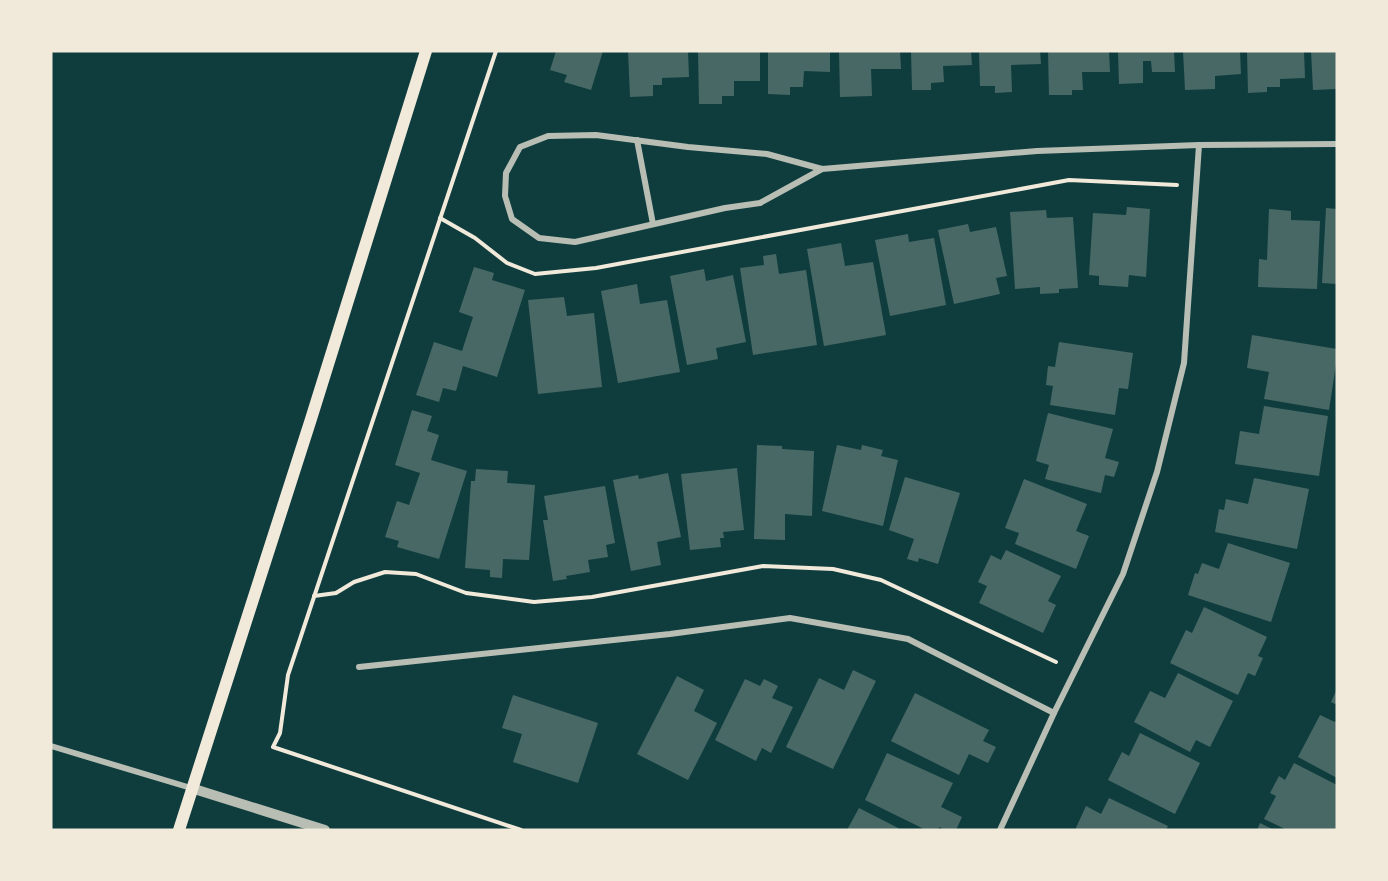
<svg xmlns="http://www.w3.org/2000/svg" width="1388" height="881" viewBox="0 0 1388 881" font-family="'Archivo Narrow',sans-serif">
<rect width="100%" height="100%" fill="#0f3d3e"/>
<g fill="#486865">
<path d="M 556,51 L 603,51 L 591,90 L 564,82 L 567,75 L 550,70 Z"/>
<path d="M 628,51 L 688,51 L 689,77 L 662,78 L 662,85 L 653,85 L 653,96 L 630,97 Z"/>
<path d="M 698,51 L 760,51 L 760,81 L 734,81 L 734,96 L 722,96 L 722,104 L 699,104 Z"/>
<path d="M 768,51 L 830,51 L 830,72 L 804,71 L 803,87 L 790,87 L 790,95 L 768,94 Z"/>
<path d="M 839,51 L 900,51 L 901,69 L 871,69 L 872,96 L 840,97 Z"/>
<path d="M 911,51 L 971,51 L 972,65 L 943,66 L 944,82 L 931,83 L 931,90 L 912,90 Z"/>
<path d="M 979,51 L 1040,51 L 1041,64 L 1011,65 L 1012,92 L 995,93 L 995,86 L 980,86 Z"/>
<path d="M 1048,51 L 1109,51 L 1110,72 L 1082,72 L 1083,90 L 1072,90 L 1072,95 L 1049,95 Z"/>
<path d="M 1118,51 L 1174,51 L 1175,72 L 1152,72 L 1151,61 L 1143,61 L 1143,83 L 1119,84 Z"/>
<path d="M 1183,51 L 1240,51 L 1241,74 L 1215,76 L 1215,89 L 1185,90 Z"/>
<path d="M 1247,51 L 1304,51 L 1305,78 L 1280,79 L 1280,87 L 1267,87 L 1267,92 L 1248,93 Z"/>
<path d="M 1311,51 L 1337,51 L 1337,89 L 1313,90 Z"/>
<path d="M 1127,207 L 1150,209 L 1146,277 L 1129,275 L 1128,287 L 1099,285 L 1099,276 L 1089,275 L 1093,213 L 1126,215 Z"/>
<path d="M 1326,208 L 1337,209 L 1337,284 L 1322,283 Z"/>
<path d="M 1269,209 L 1291,211 L 1291,220 L 1320,221 L 1317,289 L 1258,287 L 1259,259 L 1267,260 Z"/>
<path d="M 1046,210 L 1047,218 L 1073,217 L 1078,288 L 1059,289 L 1059,293 L 1040,294 L 1040,287 L 1015,289 L 1010,212 Z"/>
<path d="M 968,224 L 970,232 L 996,227 L 1007,276 L 996,278 L 1000,294 L 954,304 L 938,230 Z"/>
<path d="M 908,234 L 909,242 L 934,238 L 946,305 L 890,316 L 875,240 Z"/>
<path d="M 841,243 L 845,266 L 873,262 L 886,335 L 824,346 L 807,249 Z"/>
<path d="M 776,254 L 779,274 L 806,270 L 817,345 L 753,355 L 740,268 L 764,265 L 763,256 Z"/>
<path d="M 474,267 L 494,273 L 492,280 L 525,290 L 497,377 L 463,366 L 456,391 L 443,388 L 439,402 L 416,395 L 434,342 L 462,351 L 473,317 L 459,312 Z"/>
<path d="M 704,269 L 706,281 L 733,275 L 746,342 L 716,348 L 718,359 L 687,365 L 670,276 Z"/>
<path d="M 637,284 L 640,304 L 667,300 L 680,372 L 618,383 L 601,291 Z"/>
<path d="M 564,297 L 567,316 L 594,313 L 602,387 L 538,394 L 528,300 Z"/>
<path d="M 1252,335 L 1337,349 L 1337,358 L 1329,410 L 1264,399 L 1269,372 L 1247,368 Z"/>
<path d="M 1059,342 L 1133,353 L 1128,389 L 1119,388 L 1115,415 L 1050,405 L 1053,386 L 1046,385 L 1048,366 L 1055,367 Z"/>
<path d="M 1264,406 L 1328,416 L 1319,476 L 1235,464 L 1240,431 L 1259,434 Z"/>
<path d="M 412,410 L 432,416 L 427,431 L 439,435 L 431,460 L 467,471 L 439,559 L 397,547 L 399,541 L 385,537 L 397,501 L 409,505 L 420,473 L 395,465 Z"/>
<path d="M 1048,413 L 1113,429 L 1105,458 L 1119,462 L 1114,477 L 1105,475 L 1101,493 L 1045,479 L 1049,465 L 1036,461 Z"/>
<path d="M 757,445 L 782,446 L 782,449 L 814,451 L 812,516 L 785,514 L 785,540 L 754,539 Z"/>
<path d="M 837,445 L 861,450 L 862,445 L 883,450 L 881,456 L 898,460 L 883,526 L 822,511 Z"/>
<path d="M 737,468 L 744,530 L 723,532 L 724,538 L 720,538 L 721,547 L 690,550 L 681,474 Z"/>
<path d="M 476,469 L 508,471 L 507,483 L 535,485 L 529,560 L 503,559 L 502,578 L 490,577 L 490,570 L 465,568 L 471,481 L 475,481 Z"/>
<path d="M 668,473 L 681,537 L 657,542 L 661,565 L 631,571 L 613,480 L 638,475 L 639,479 Z"/>
<path d="M 905,477 L 960,493 L 938,564 L 919,558 L 918,562 L 907,559 L 914,539 L 889,530 Z"/>
<path d="M 1254,478 L 1309,489 L 1297,549 L 1215,532 L 1219,509 L 1224,510 L 1226,499 L 1248,504 Z"/>
<path d="M 1024,479 L 1087,504 L 1076,531 L 1089,536 L 1076,569 L 1015,544 L 1019,533 L 1005,528 Z"/>
<path d="M 605,486 L 615,543 L 606,545 L 608,557 L 588,560 L 590,572 L 566,576 L 567,579 L 553,581 L 543,520 L 548,520 L 544,496 Z"/>
<path d="M 1228,543 L 1290,563 L 1271,622 L 1188,595 L 1195,573 L 1198,574 L 1202,563 L 1219,569 Z"/>
<path d="M 1006,550 L 1061,576 L 1048,601 L 1056,605 L 1043,633 L 979,603 L 987,586 L 978,582 L 991,555 L 1001,560 Z"/>
<path d="M 1204,607 L 1267,637 L 1258,656 L 1263,658 L 1255,676 L 1248,673 L 1238,695 L 1170,663 L 1186,630 L 1192,633 Z"/>
<path d="M 853,670 L 876,681 L 833,769 L 786,747 L 819,678 L 844,690 Z"/>
<path d="M 1178,673 L 1233,701 L 1210,747 L 1196,740 L 1190,752 L 1134,722 L 1150,691 L 1165,698 Z"/>
<path d="M 677,676 L 704,690 L 694,711 L 717,723 L 688,780 L 637,754 Z"/>
<path d="M 745,679 L 760,686 L 764,679 L 778,686 L 772,698 L 793,707 L 771,753 L 762,748 L 756,761 L 715,740 Z"/>
<path d="M 1337,689 L 1337,705 L 1331,702 Z"/>
<path d="M 915,693 L 989,730 L 983,741 L 996,747 L 988,763 L 969,754 L 959,775 L 891,741 Z"/>
<path d="M 513,695 L 598,723 L 578,783 L 513,762 L 522,734 L 502,728 Z"/>
<path d="M 1320,715 L 1335,722 L 1337,719 L 1337,778 L 1298,757 Z"/>
<path d="M 1140,733 L 1200,763 L 1175,814 L 1108,780 L 1122,752 L 1129,756 Z"/>
<path d="M 887,753 L 953,783 L 941,807 L 962,817 L 956,830 L 945,830 L 939,827 L 938,830 L 926,830 L 865,800 Z"/>
<path d="M 1294,763 L 1337,785 L 1337,830 L 1287,830 L 1264,819 L 1276,796 L 1270,793 L 1279,776 L 1285,780 Z"/>
<path d="M 1109,798 L 1168,826 L 1166,830 L 1075,830 L 1086,806 L 1101,814 Z"/>
<path d="M 859,808 L 902,830 L 847,830 Z"/>
<path d="M 1260,823 L 1274,830 L 1257,830 Z"/>
</g>
<g fill="none" stroke-linecap="round" stroke-linejoin="round">
<g stroke="#f1e9da" stroke-width="4">
<path d="M 496,51 L 288,675 L 280,733 L 273,747 L 521,830"/>
<path d="M 440,218 L 475,238 L 507,263 L 535,274 L 596,268 L 1069,180 L 1177,185"/>
<path d="M 314,596 L 336,593 L 354,582 L 385,572 L 416,574 L 466,593 L 534,602 L 592,597 L 763,566 L 833,569 L 881,580 L 1056,662"/>
</g>
<g stroke="#b8beb3" stroke-width="6">
<path d="M 637,140 L 653,224"/>
<path d="M 822,169 L 760,203 L 725,208 L 575,242 L 539,238 L 512,219 L 505,196 L 506,173 L 520,147 L 548,136 L 596,135 L 688,147 L 767,154 L 822,169 L 1037,151 L 1199,145 L 1337,144"/>
<path d="M 359,667 L 670,634 L 790,618 L 908,639 L 1054,713"/>
<path d="M 51,746 L 191,788"/>
<path d="M 1000,830 L 1054,713 L 1123,574 L 1157,472 L 1184,363 L 1199,145"/>
</g>
<path stroke="#b8beb3" stroke-width="10" d="M 191,788 L 325,830"/>
<path stroke="#f1e9da" stroke-width="12" d="M 179,830 L 311,419 L 426,51"/>
</g>
<rect width="1388" height="881" fill="none" stroke="#f1e9da" stroke-width="105"/>
</svg>
